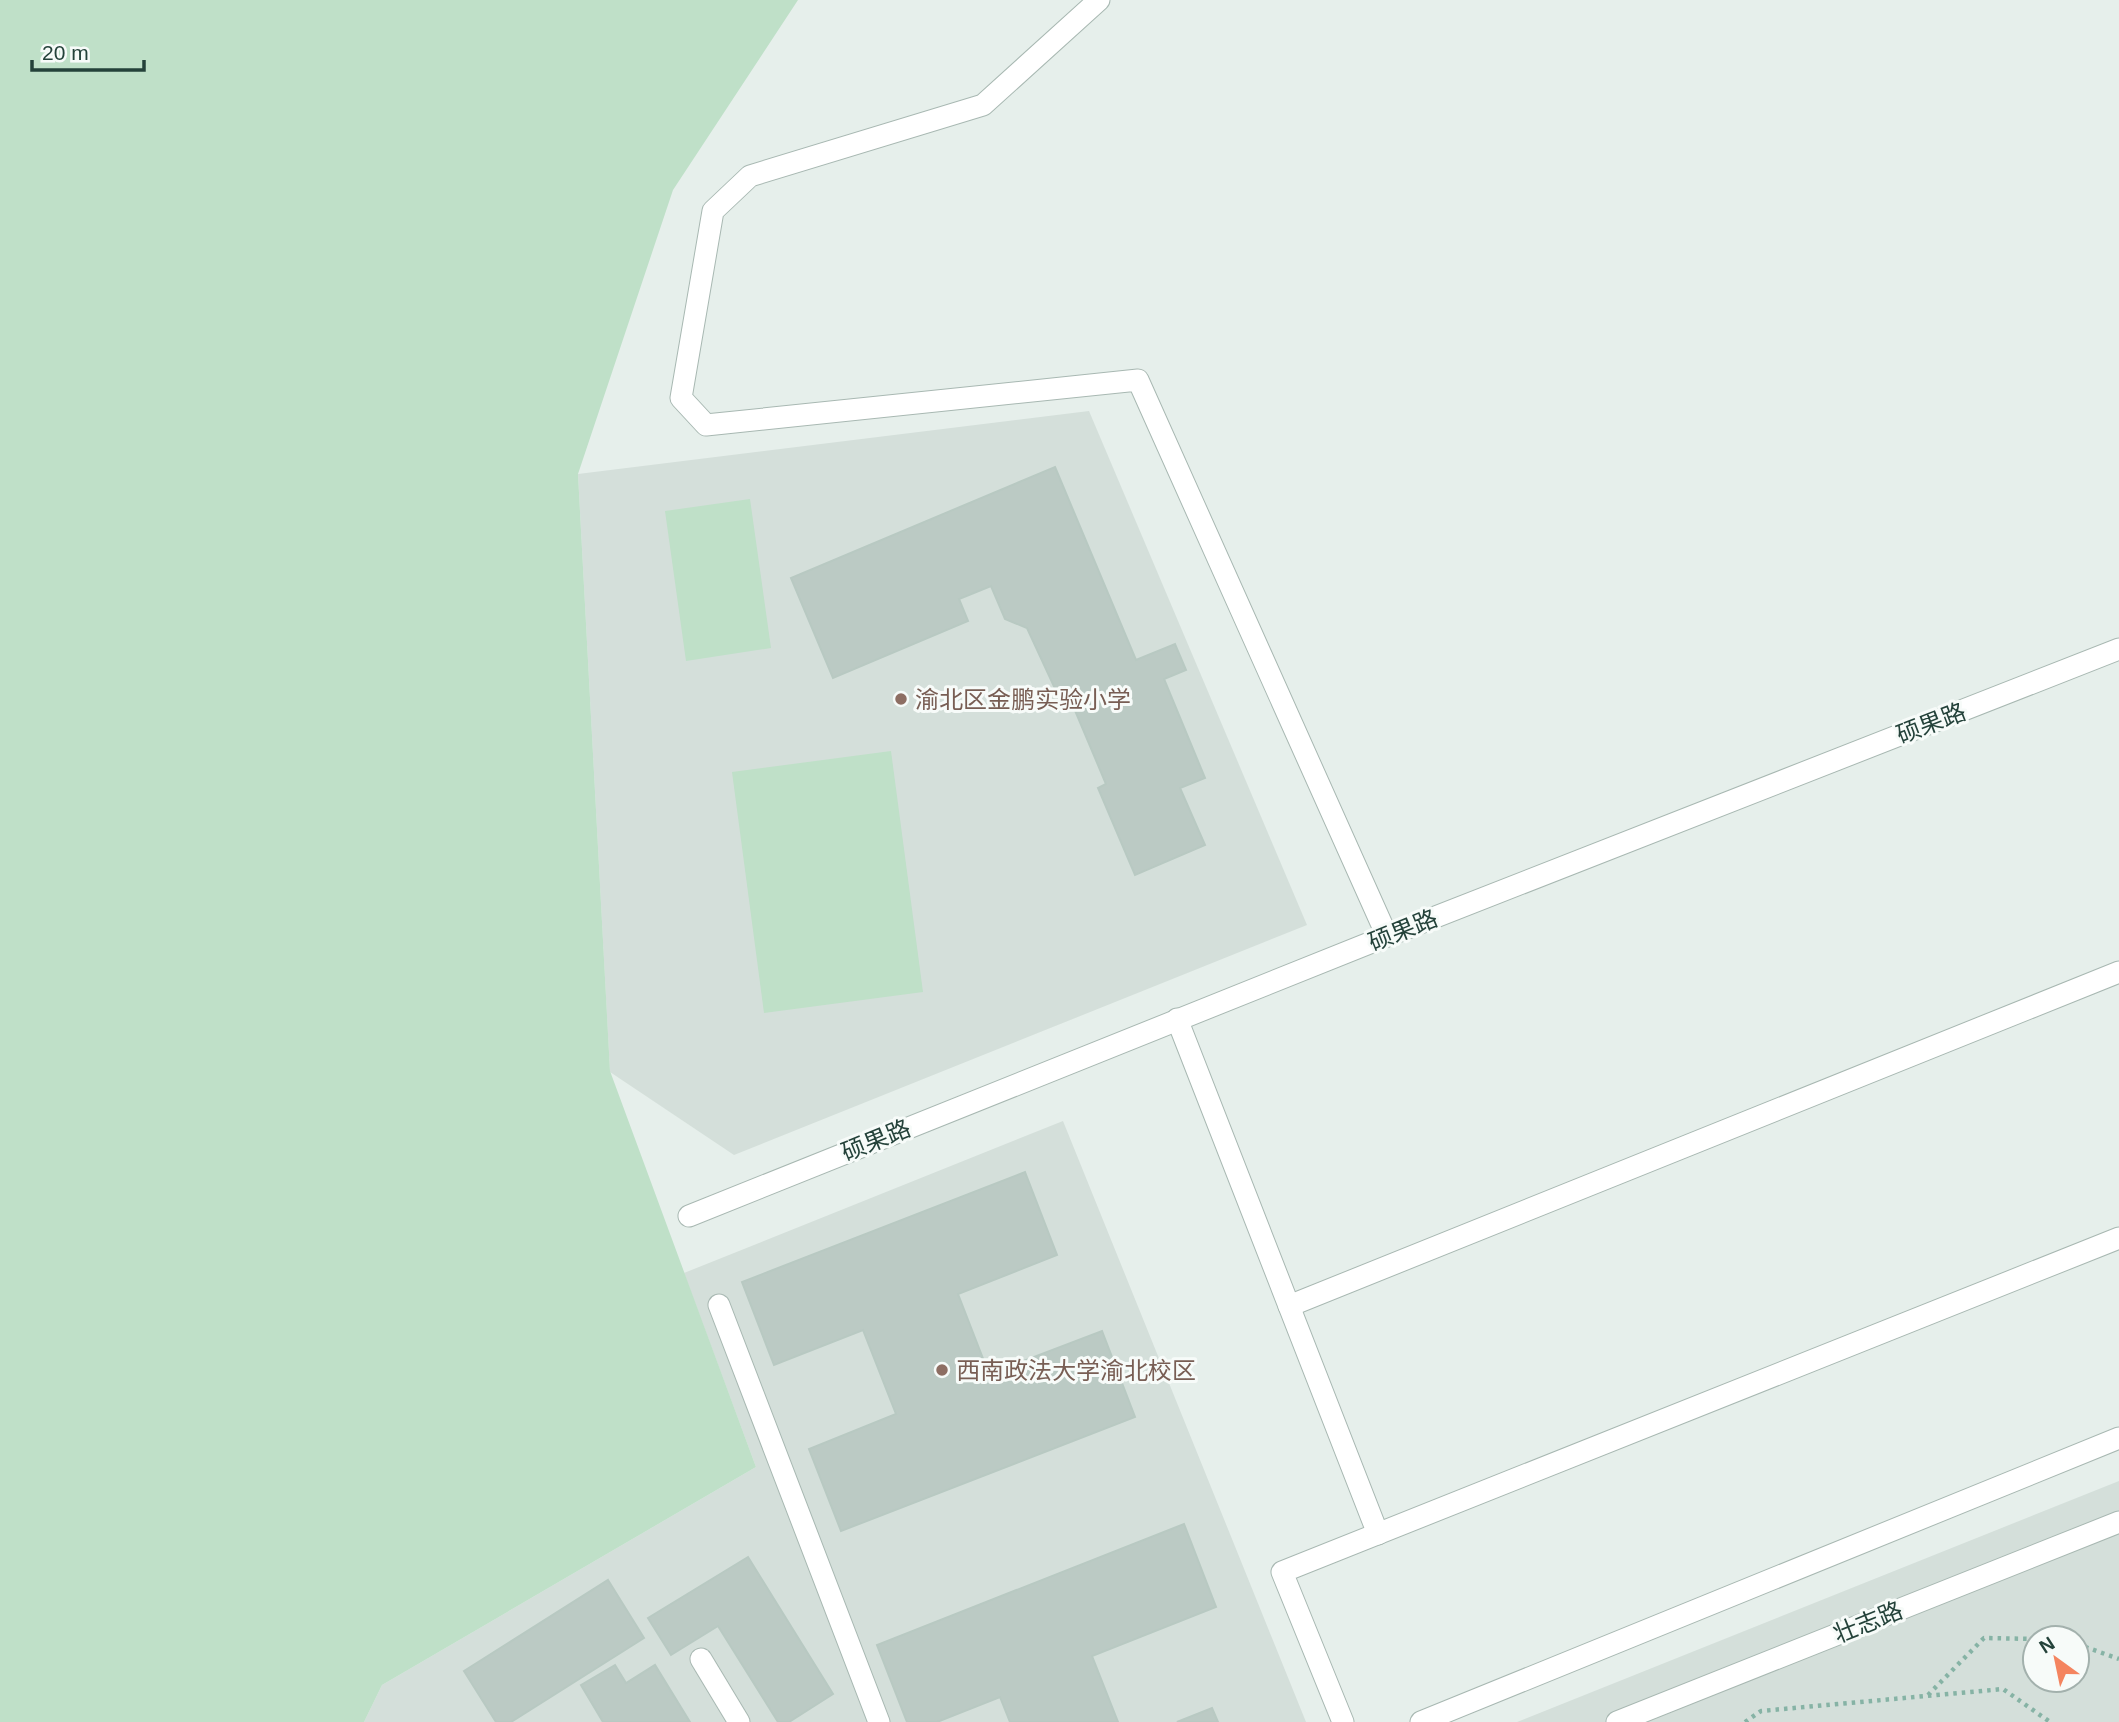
<svg xmlns="http://www.w3.org/2000/svg" width="2119" height="1722" viewBox="0 0 2119 1722" font-family="Arial,'Noto Sans SC',sans-serif">
<rect width="100%" height="100%" fill="#e6efeb"/>
<g fill="#d4dfda" fill-rule="evenodd">
<path d="M 1089,411 L 1307,925 L 734,1155 L 610,1072 L 578,474 Z"/>
<path d="M 1063,1121 L 1306,1722 L 364,1722 L 382,1685 L 756,1467 L 684,1273 Z"/>
<path d="M 2119,1481 L 2119,1722 L 1517,1722 ZM 2035,1638 L 2077,1638 L 2077,1680 L 2035,1680 Z"/>
</g>
<g fill="#bfe0c8">
<path d="M 0,0 L 798,0 L 673,190 L 578,474 L 610,1071 L 756,1467 L 382,1685 L 364,1722 L 0,1722 Z"/>
<path d="M 750,499 L 771,648 L 686,661 L 665,511 Z"/>
<path d="M 891,751 L 923,992 L 764,1013 L 732,772 Z"/>
</g>
<g fill="#bbcac4" stroke="#b8c9c2" stroke-width="2">
<path d="M 1055,467 L 1136,660 L 1175,644 L 1186,670 L 1164,679 L 1205,778 L 1180,788 L 1205,845 L 1135,875 L 1098,788 L 1106,784 L 1066,689 L 1057,693 L 1027,628 L 1005,619 L 991,586 L 959,599 L 968,621 L 833,678 L 791,578 Z"/>
<path d="M 1025,1172 L 1057,1255 L 958,1294 L 989,1374 L 1102,1331 L 1135,1417 L 841,1531 L 809,1449 L 896,1414 L 863,1330 L 774,1365 L 742,1282 Z"/>
<path d="M 1184,1524 L 1216,1607 L 1092,1656 L 1118,1722 L 1010,1722 L 1000,1697 L 937,1722 L 907,1722 L 877,1645 Z"/>
<path d="M 748,1557 L 833,1694 L 789,1722 L 778,1722 L 718,1626 L 671,1655 L 648,1618 Z"/>
<path d="M 608,1580 L 644,1638 L 511,1722 L 496,1722 L 464,1671 Z"/>
<path d="M 615,1665 L 626,1683 L 655,1665 L 690,1722 L 603,1722 L 581,1685 Z"/>
<path d="M 1212,1708 L 1218,1722 L 1177,1722 Z"/>
</g>
<g fill="none" stroke-linecap="round" stroke-linejoin="round">
<defs>
<g id="minor">
<path d="M 1099,0 L 983,105 L 750,176 L 713,211 L 681,398 L 706,425 L 1138,380 L 1387,936"/>
<path d="M 1177,1019 L 1378,1534"/>
<path d="M 689,1216 L 1387,936 L 2119,649"/>
<path d="M 719,1305 L 879,1722"/>
<path d="M 1289,1306 L 2119,972"/>
<path d="M 701,1659 L 739,1722"/>
<path d="M 1343,1722 L 1282,1572 L 2119,1238"/>
<path d="M 1421,1722 L 2119,1438"/>
<path d="M 1617,1722 L 2119,1522"/>
</g>
</defs>
<use href="#minor" stroke="#a8b8b2" stroke-width="23"/>
<g stroke="#86b3a5" stroke-width="4.5" stroke-dasharray="3.5 5" stroke-linecap="butt">
<path d="M 2077,1644 L 2119,1659"/>
<path d="M 1928,1695 L 1984,1638 L 2035,1639"/>
<path d="M 1745,1722 L 1761,1711 L 2003,1689 L 2050,1722"/>
</g>
<use href="#minor" stroke="#fff" stroke-width="21"/>
</g>
<g fill="#8d6e63" stroke="#f7fbf9" stroke-width="2.5">
<circle cx="901" cy="699" r="7"/>
<circle cx="942" cy="1370" r="7"/>
</g>
<g text-anchor="middle" dominant-baseline="central" stroke-width="6" stroke-linejoin="round" paint-order="stroke">
<g font-size="24" fill="#785e54" stroke="#f7fbf9" text-anchor="start">
<text x="915" y="699">渝北区金鹏实验小学</text>
<text x="956" y="1370">西南政法大学渝北校区</text>
</g>
<g font-size="24" fill="#24423a" stroke="#f7fbf9">
<text transform="translate(1931 723) rotate(-21)">硕果路</text>
<text transform="translate(1403 930) rotate(-22)">硕果路</text>
<text transform="translate(876 1140) rotate(-22)">硕果路</text>
<text transform="translate(1868 1622) rotate(-22)">壮志路</text>
</g>
</g>
<g transform="translate(2056 1659) rotate(327)"><circle r="33" fill="#f7fbf9" stroke="#a3b1ad" stroke-width="2"/>
<path d="M0-5L12 26L0 18L-12 26Z" fill="#f4845f"/>
<text y="-10" font-size="19" font-weight="bold" text-anchor="middle" fill="#24423a">N</text>
</g>
<path d="M32 60v10h112v-10" fill="none" stroke="#24423a" stroke-width="3.5"/>
<text x="42" y="60" font-size="21" fill="#24423a" stroke="#f7fbf9" stroke-width="5" paint-order="stroke">20 m</text>
</svg>
